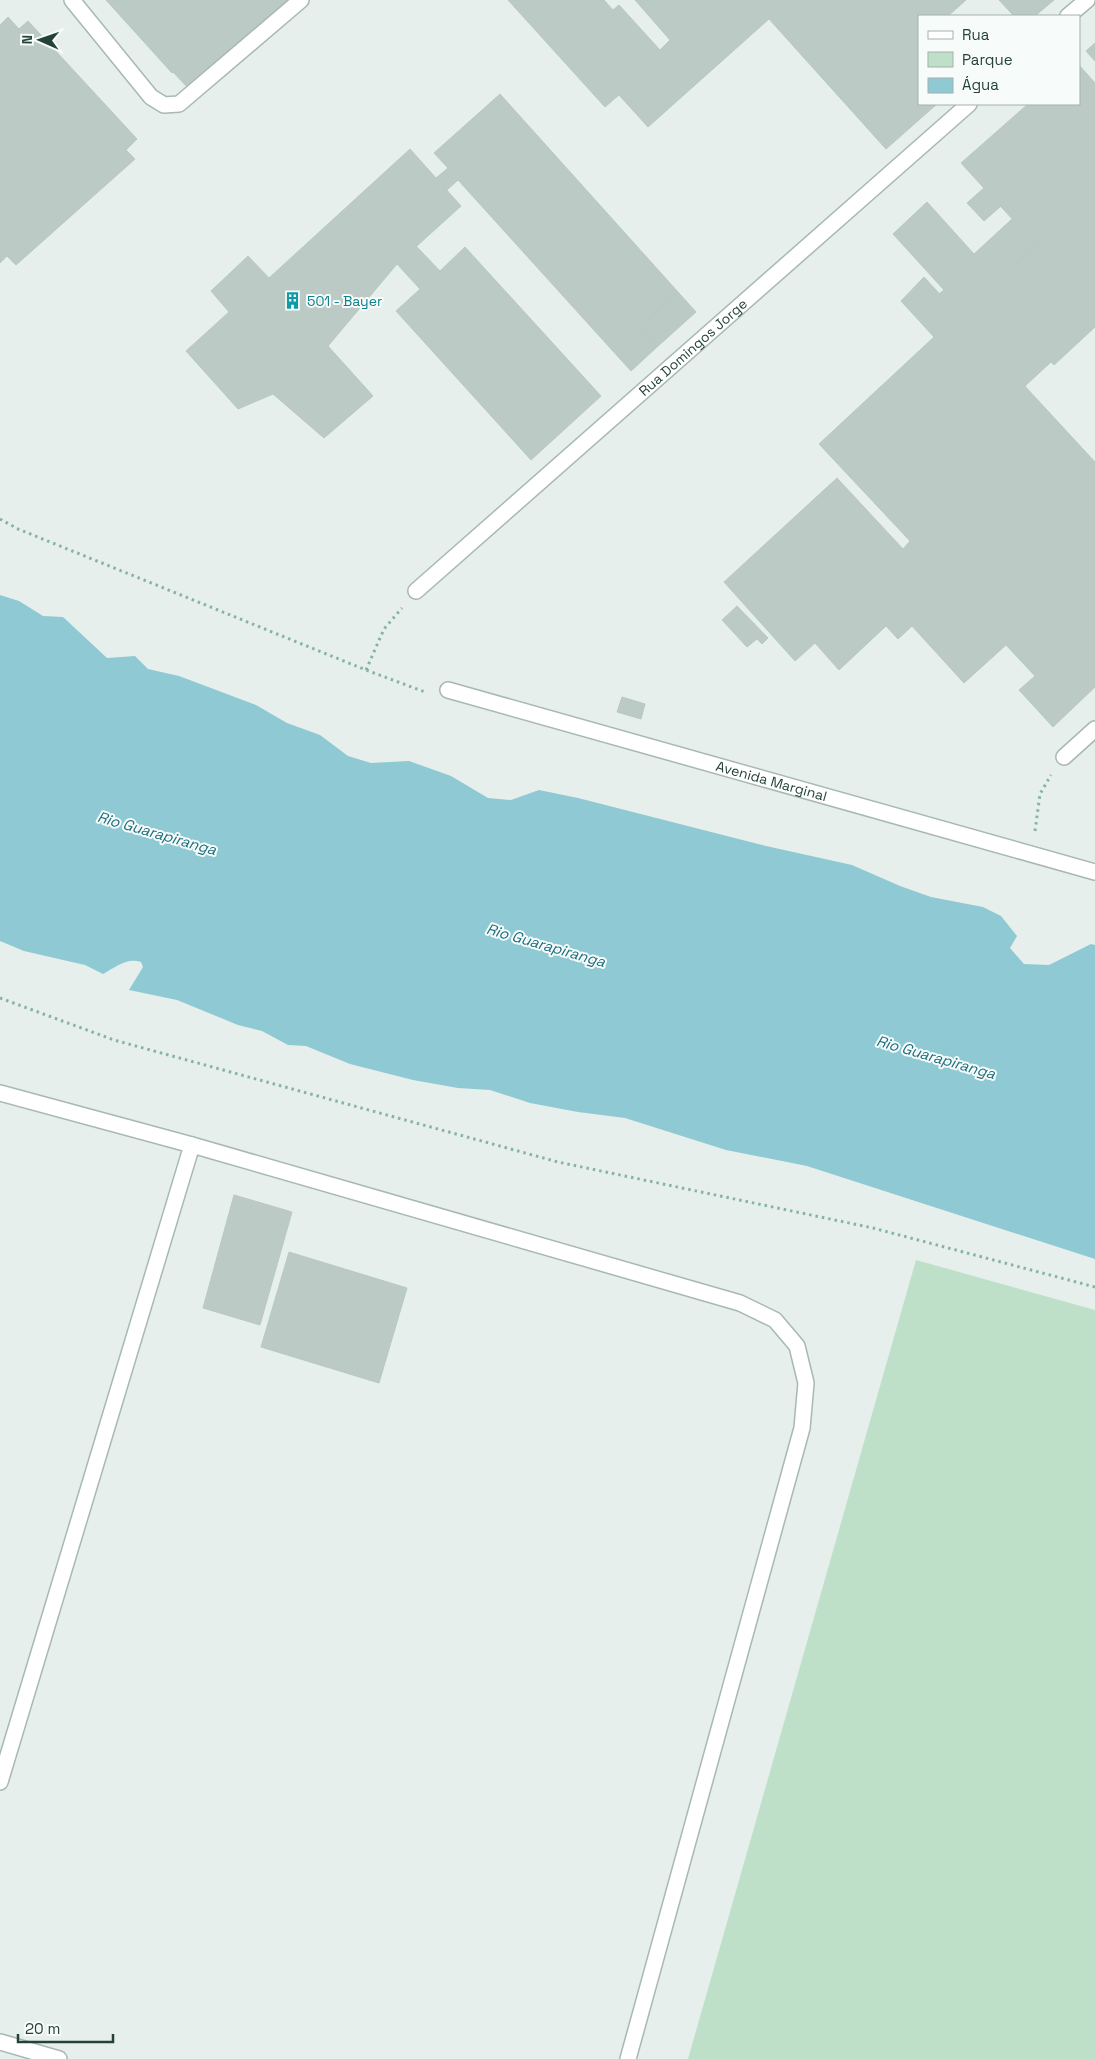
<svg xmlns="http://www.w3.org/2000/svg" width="1095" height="2059" viewBox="0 0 1095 2059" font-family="'Space Grotesk',sans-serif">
<rect width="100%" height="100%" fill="#e6efeb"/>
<path fill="#bfe0c8" d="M 916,1260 L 1095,1310 L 1095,2059 L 688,2059 Z"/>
<path fill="#8ec9d4" d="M 0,595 L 19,601 L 43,616 L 63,617 L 107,658 L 135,656 L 148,669 L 179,676 L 256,705 L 287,723 L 320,735 L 348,756 L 371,763 L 409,761 L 451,776 L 488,798 L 511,800 L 539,790 L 578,798 L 766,846 L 852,865 L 900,886 L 931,897 L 983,907 L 1001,916 L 1017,936 L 1010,948 L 1024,964 L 1049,965 L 1091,944 L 1095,945 L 1095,1259 L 807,1166 L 726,1150 L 625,1118 L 578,1112 L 530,1103 L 490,1090 L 458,1088 L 413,1080 L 350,1064 L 306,1046 L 288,1045 L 262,1031 L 238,1025 L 177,1000 L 129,990 L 143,967 L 141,962 C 128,957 115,967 103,974 L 85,965 L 24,951 L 0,941 Z"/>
<g fill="#bbcac4" stroke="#b8c9c2">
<path d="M 106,0 L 289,0 L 190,90 L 173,72 L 172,73 Z"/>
<path d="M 508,0 L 604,0 L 613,10 L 619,5 L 660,50 L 670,40 L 635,0 L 966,0 L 948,16 L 919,16 L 919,104 L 937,104 L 886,149 L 769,19 L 648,127 L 619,95 L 605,107 Z"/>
<path d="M 999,0 L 1054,0 L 1035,16 L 1014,16 Z"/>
<path d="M 8,17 L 19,29 L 28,21 L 137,139 L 126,150 L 135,159 L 16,265 L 7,256 L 0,263 L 0,25 Z"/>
<path d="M 1095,43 L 1095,61 L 1086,51 Z"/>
<path d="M 1079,65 L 1095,83 L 1095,191 L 1036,245 L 961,163 L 1028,104 L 1079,104 Z"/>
<path d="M 500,94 L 678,292 L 639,327 L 657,347 L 631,371 L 458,180 L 447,190 L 436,178 L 448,168 L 434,153 Z"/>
<path d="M 410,149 L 461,206 L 397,264 L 328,346 L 373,396 L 324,438 L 273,394 L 238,409 L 186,351 L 229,312 L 211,291 L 248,256 L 269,278 Z"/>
<path d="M 984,188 L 1001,206 L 984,221 L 967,203 Z"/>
<path d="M 1095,191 L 1095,327 L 1054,365 L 1051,362 L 1025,386 L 959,315 Z"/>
<path d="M 927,202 L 974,254 L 1012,219 L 1036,245 L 959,315 L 939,294 L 944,290 L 893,234 Z"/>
<path d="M 416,246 L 440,271 L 465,247 L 601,396 L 531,460 L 396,311 L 420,289 L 397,264 Z"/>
<path d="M 924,277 L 1095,462 L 1095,687 L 1053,727 L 1019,690 L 1035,676 L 1006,645 L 964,683 L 912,626 L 898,639 L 886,626 L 839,670 L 815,643 L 795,661 L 724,582 L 837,478 L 903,549 L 910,541 L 819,444 L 934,337 L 901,301 Z"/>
<path d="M 678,292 L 696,312 L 657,347 L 639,327 Z"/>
<path d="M 737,606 L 768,638 L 762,644 L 757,639 L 747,647 L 722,620 Z"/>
<path d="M 622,697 L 645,704 L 641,719 L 617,712 Z"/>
<path d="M 234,1195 L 292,1212 L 260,1325 L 203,1308 Z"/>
<path d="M 289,1252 L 407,1288 L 379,1383 L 261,1347 Z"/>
</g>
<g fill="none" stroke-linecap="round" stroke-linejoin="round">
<defs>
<g id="minor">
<path d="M 72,0 L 151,97 L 164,105 L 179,104 L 301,0"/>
<path d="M 1068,16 L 1087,0"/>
<path id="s1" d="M 416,591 L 969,104"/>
<path id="s2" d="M 448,690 L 1095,872"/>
<path d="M 1064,757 L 1095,729"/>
<path d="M 0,1093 L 192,1145 L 740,1303 L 775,1320 L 797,1346 L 806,1383 L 802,1428 L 628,2059"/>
<path d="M 0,1782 L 192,1145"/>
<path d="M 0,2042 L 59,2059"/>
</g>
</defs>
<use href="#minor" stroke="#a8b8b2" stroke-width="18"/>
<g stroke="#86b3a5" stroke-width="3" stroke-dasharray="2.5 4" stroke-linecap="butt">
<path d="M 0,519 L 18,529 L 366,670 L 425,692"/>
<path d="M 366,670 L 384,629 L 402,608"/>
<path d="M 1035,831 L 1040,794 L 1051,775"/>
<path d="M 0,998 L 114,1040 L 558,1162 L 873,1228 L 1095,1287"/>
</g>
<use href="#minor" stroke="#fff" stroke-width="15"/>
</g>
<defs>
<symbol id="building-bare" viewBox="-9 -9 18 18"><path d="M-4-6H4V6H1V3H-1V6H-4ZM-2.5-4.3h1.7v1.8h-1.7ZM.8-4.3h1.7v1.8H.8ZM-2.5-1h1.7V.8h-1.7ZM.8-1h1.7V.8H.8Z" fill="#0f9aa8" stroke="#f7fbf9" stroke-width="2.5" paint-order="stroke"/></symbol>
</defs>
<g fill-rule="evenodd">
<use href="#building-bare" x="280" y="288" width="25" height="25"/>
</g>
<g text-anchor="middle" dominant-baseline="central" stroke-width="4" stroke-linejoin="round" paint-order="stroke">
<g font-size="14" fill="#0d838f" stroke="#f7fbf9" text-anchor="start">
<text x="307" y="301">501 - Bayer</text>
</g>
<g font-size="14" fill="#24423a" stroke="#f7fbf9">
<text stroke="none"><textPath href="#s1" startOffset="369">Rua Domingos Jorge</textPath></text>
<text stroke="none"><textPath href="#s2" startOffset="336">Avenida Marginal</textPath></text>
</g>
<g font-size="15" font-style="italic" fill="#1c6f80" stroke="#f7fbf9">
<text transform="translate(157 833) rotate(16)">Rio Guarapiranga</text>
<text transform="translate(546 945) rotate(16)">Rio Guarapiranga</text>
<text transform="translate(936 1057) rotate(16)">Rio Guarapiranga</text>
</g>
</g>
<rect x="918" y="15" width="162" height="90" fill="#f7fbf9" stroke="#a3b1ad"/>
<rect x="928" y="31" width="25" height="8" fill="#ffffff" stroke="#a3b1ad"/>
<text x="962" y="40" font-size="15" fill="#24423a">Rua</text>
<rect x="928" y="52" width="25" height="15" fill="#bfe0c8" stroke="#a3b1ad"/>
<text x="962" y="65" font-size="15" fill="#24423a">Parque</text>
<rect x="928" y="78" width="25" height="15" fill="#8ec9d4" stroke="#a3b1ad"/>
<text x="962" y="90" font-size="15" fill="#24423a">Água</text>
<g transform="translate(40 40) rotate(272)" stroke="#f7fbf9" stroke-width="4" paint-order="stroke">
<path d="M0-4L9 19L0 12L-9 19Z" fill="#24423a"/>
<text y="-8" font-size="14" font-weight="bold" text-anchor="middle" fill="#24423a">N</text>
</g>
<path d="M18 2034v8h95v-8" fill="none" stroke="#24423a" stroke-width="2.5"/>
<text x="25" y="2034" font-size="15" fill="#24423a" stroke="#f7fbf9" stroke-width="4" paint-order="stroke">20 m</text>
</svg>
